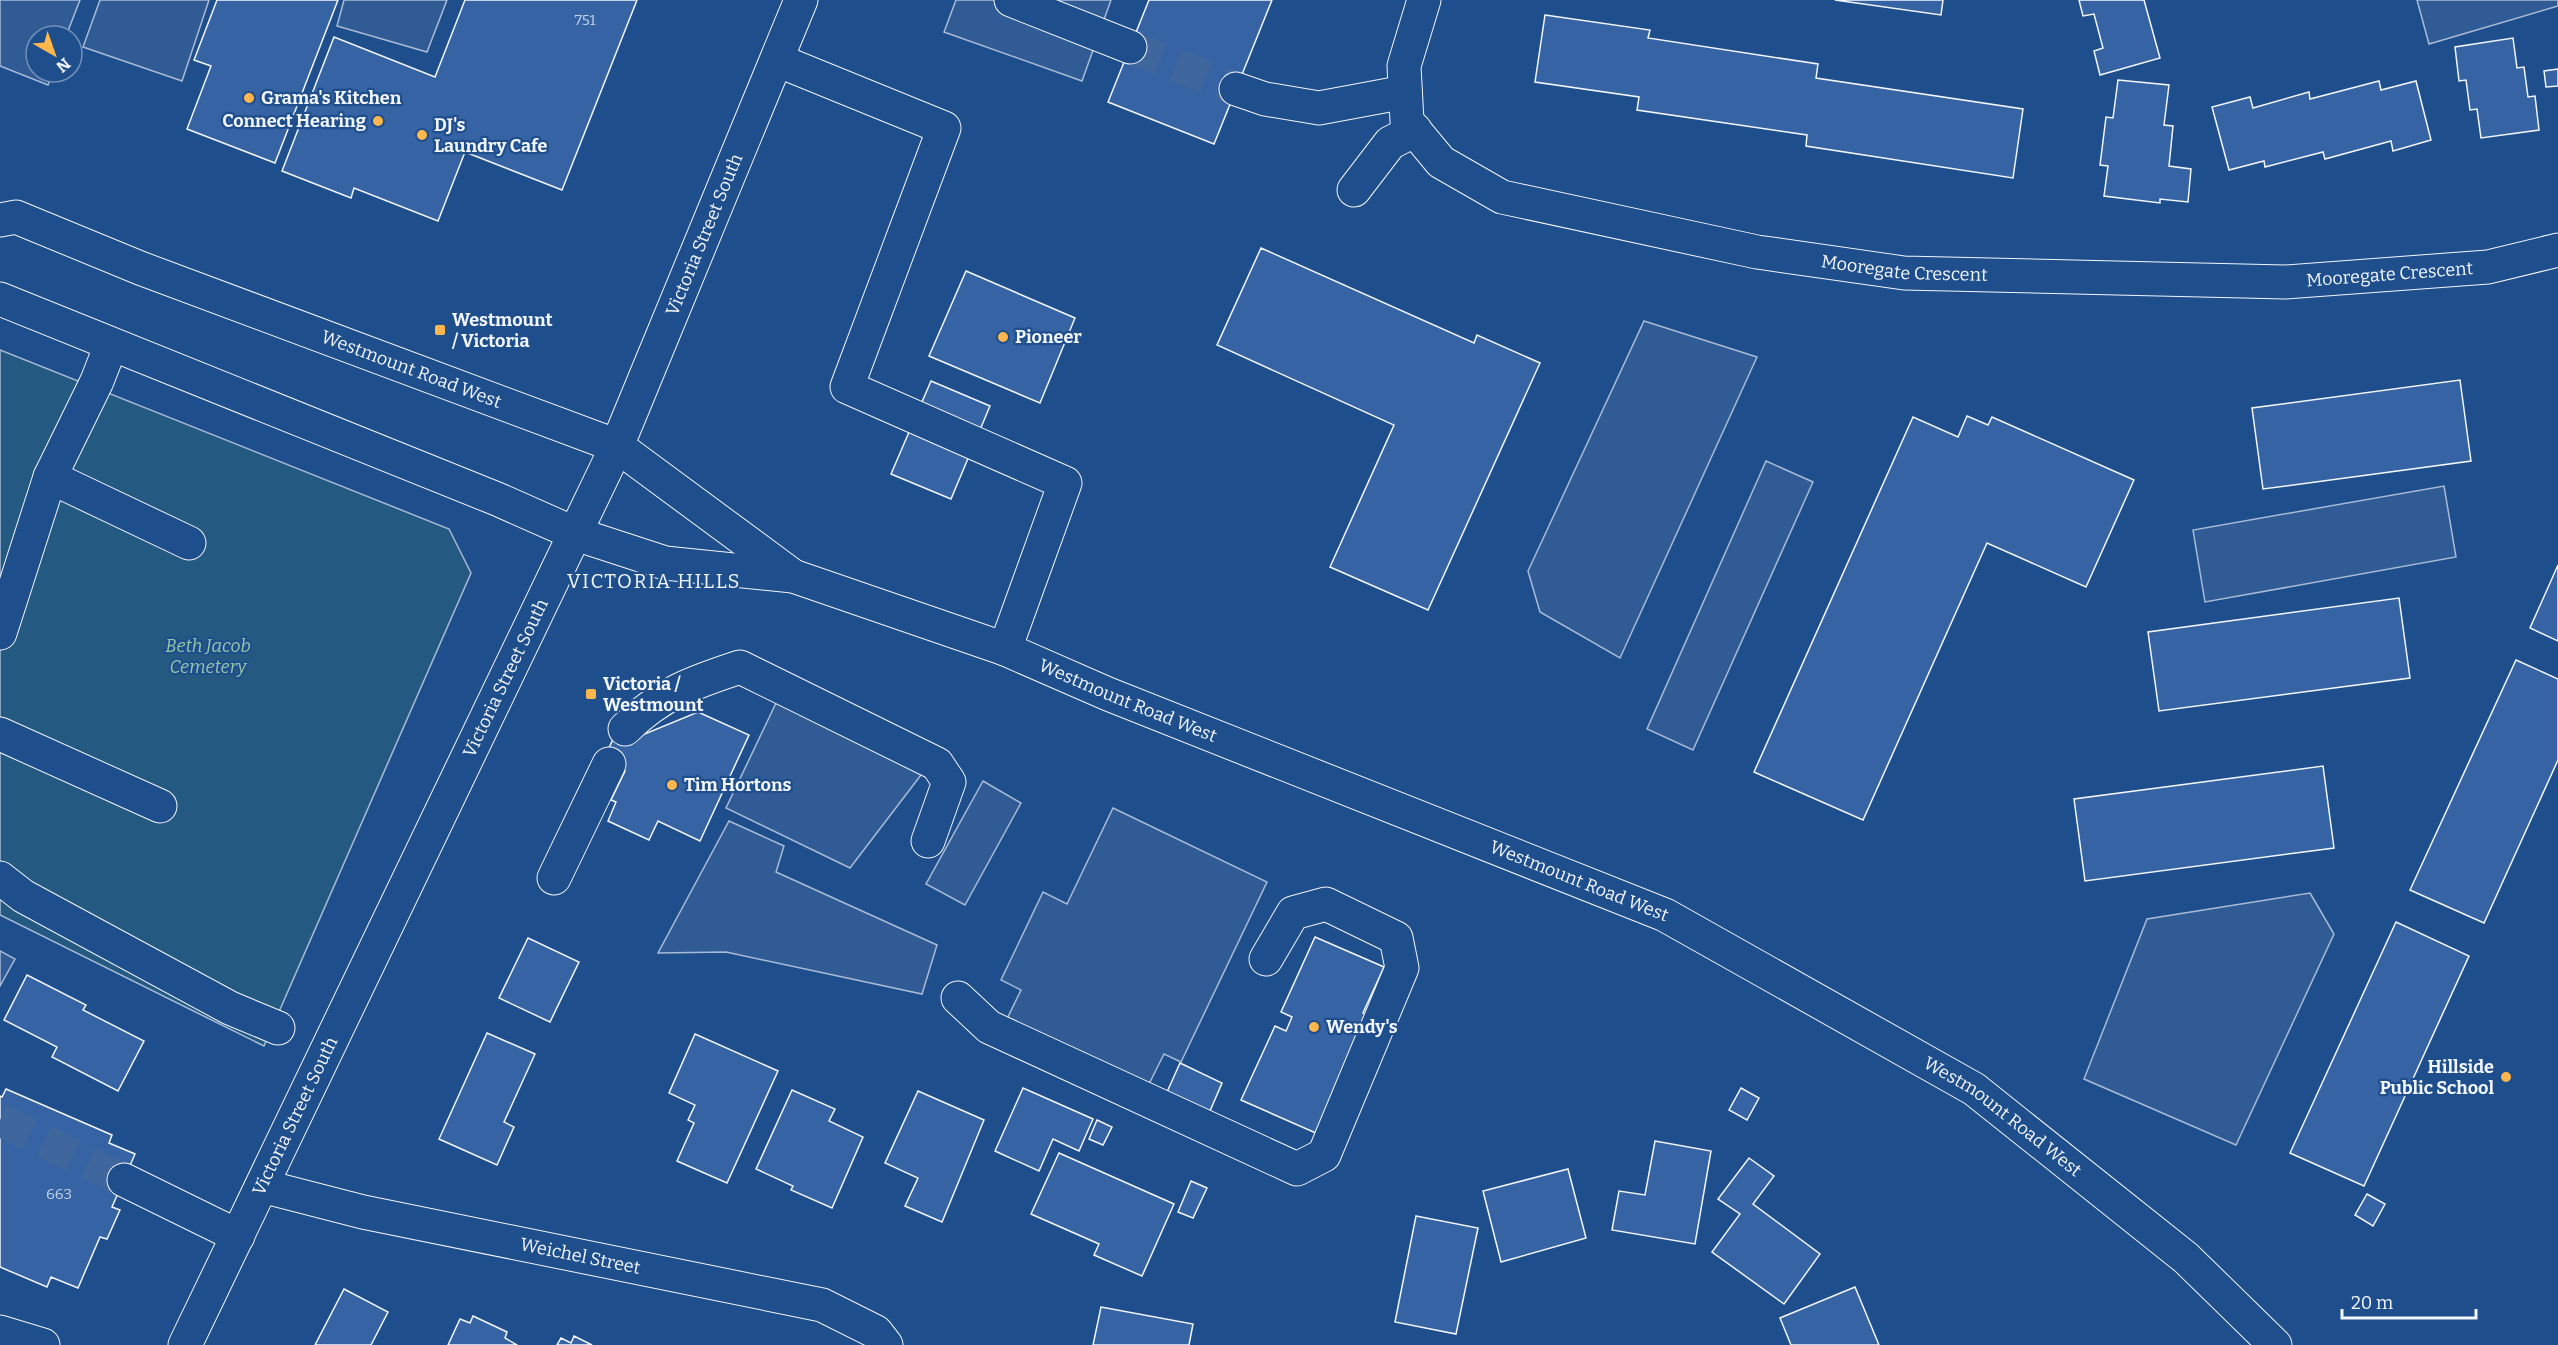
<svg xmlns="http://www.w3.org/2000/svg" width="2558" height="1345" viewBox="0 0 2558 1345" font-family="Bitter,serif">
<rect width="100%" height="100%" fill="#1f4e8c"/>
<path fill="#245a82" stroke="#a8bbd7" stroke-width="1.5" d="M 0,350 L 449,529 L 471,573 L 264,1046 L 0,915 Z"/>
<g fill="#305b95" stroke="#a8bbd7" stroke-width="1.5">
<path d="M 0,0 L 80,0 L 66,36 L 36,36 L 36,72 L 53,72 L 48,85 L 0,66 Z"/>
<path d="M 100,0 L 209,0 L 182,81 L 83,47 Z"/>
<path d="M 344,0 L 447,0 L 427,52 L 337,26 Z"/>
<path d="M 956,0 L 1111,0 L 1082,81 L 944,32 Z"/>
<path d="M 2417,0 L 2558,0 L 2558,6 L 2429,44 Z"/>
<path d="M 1644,321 L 1757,357 L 1620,658 L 1540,612 L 1528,571 Z"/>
<path d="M 1766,461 L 1813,482 L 1693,750 L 1647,729 Z"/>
<path d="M 2444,486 L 2456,557 L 2205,602 L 2193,530 Z"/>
<path d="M 776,703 L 924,771 L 850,868 L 726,808 Z"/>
<path d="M 983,781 L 1021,803 L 965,905 L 926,884 Z"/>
<path d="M 1113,808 L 1267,882 L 1181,1062 L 1164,1054 L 1144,1094 L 1003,1027 L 1021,990 L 1001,980 L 1043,892 L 1067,904 Z"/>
<path d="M 729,821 L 784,846 L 776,872 L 937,945 L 922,994 L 726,952 L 658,953 Z"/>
<path d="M 2310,893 L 2334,934 L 2236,1145 L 2084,1079 L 2147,919 Z"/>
<path d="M 0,951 L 15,959 L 0,986 Z"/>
</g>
<g fill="#3563a3" stroke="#f2f6ff" stroke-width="1.5">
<path d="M 217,0 L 338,0 L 275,163 L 187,129 L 211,66 L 194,60 Z"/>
<path d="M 465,0 L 637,0 L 562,190 L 465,152 L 438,221 L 354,188 L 351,198 L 282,171 L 334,37 L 435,77 Z"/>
<path d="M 1149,0 L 1272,0 L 1214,144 L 1108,102 Z"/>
<path d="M 1835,0 L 1943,0 L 1941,15 Z"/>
<path d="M 2079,0 L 2144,0 L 2160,58 L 2100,75 L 2094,51 L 2103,48 L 2094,14 L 2083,16 Z"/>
<path d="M 1545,15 L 1650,30 L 1648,38 L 1818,64 L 1816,78 L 2023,109 L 2013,178 L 1806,146 L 1807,135 L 1637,110 L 1639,97 L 1535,82 Z"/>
<path d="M 2513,38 L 2517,68 L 2524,67 L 2528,97 L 2535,96 L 2539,130 L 2481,138 L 2477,109 L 2470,110 L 2466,80 L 2459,81 L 2455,47 Z"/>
<path d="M 2558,69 L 2558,86 L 2546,87 L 2544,71 Z"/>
<path d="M 2118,80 L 2169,85 L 2164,125 L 2173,126 L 2169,166 L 2191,169 L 2188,202 L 2160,199 L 2160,203 L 2104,196 L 2108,166 L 2100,165 L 2106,117 L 2113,118 Z"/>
<path d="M 2379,81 L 2381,90 L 2416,81 L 2431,140 L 2393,151 L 2391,141 L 2325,159 L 2323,152 L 2265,167 L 2264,161 L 2229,170 L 2212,107 L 2250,97 L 2253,108 L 2309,92 L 2310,99 Z"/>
<path d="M 1261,248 L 1474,343 L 1477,335 L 1540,363 L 1428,610 L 1330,567 L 1394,425 L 1217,345 Z"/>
<path d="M 966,271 L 1075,318 L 1040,403 L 929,356 Z"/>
<path d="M 2460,380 L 2471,461 L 2263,489 L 2252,408 Z"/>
<path d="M 931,381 L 990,406 L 951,499 L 891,474 Z"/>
<path d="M 1967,416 L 1988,425 L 1992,417 L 2134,480 L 2086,587 L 1987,543 L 1863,820 L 1754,772 L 1913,417 L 1958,437 Z"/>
<path d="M 2558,565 L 2558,641 L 2530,628 Z"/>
<path d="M 2399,598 L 2410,678 L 2159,711 L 2148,632 Z"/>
<path d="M 2516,660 L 2558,679 L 2558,760 L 2484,923 L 2410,890 Z"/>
<path d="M 698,712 L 749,735 L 700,841 L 658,821 L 649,840 L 608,821 L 616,802 L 611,800 L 625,771 L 603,761 L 619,726 L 640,736 Z"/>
<path d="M 2323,766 L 2334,848 L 2085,881 L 2074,799 Z"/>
<path d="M 2396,922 L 2469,956 L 2364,1186 L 2290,1153 Z"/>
<path d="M 1315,937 L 1384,967 L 1363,1013 L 1371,1017 L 1318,1134 L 1241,1100 L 1275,1026 L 1286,1031 L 1292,1017 L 1281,1012 Z"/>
<path d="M 528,938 L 579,962 L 550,1022 L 499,998 Z"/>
<path d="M 27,975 L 86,1005 L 83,1010 L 144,1041 L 118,1091 L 52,1057 L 57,1047 L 4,1020 Z"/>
<path d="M 487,1033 L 535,1054 L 504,1122 L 514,1127 L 497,1165 L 439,1139 Z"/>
<path d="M 695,1034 L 778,1071 L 727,1183 L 677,1161 L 694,1123 L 688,1120 L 695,1105 L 669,1093 Z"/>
<path d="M 1180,1063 L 1222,1083 L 1210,1111 L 1167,1092 Z"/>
<path d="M 1023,1088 L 1093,1119 L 1079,1151 L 1053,1139 L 1039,1171 L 995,1151 Z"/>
<path d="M 1741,1088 L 1759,1098 L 1747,1120 L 1729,1110 Z"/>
<path d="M 6,1089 L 112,1135 L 109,1143 L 135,1154 L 112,1207 L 120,1210 L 107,1239 L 100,1237 L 78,1288 L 51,1277 L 47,1287 L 0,1267 L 0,1096 L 2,1097 Z"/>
<path d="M 792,1090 L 835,1109 L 829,1121 L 863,1137 L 832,1208 L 791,1190 L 793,1186 L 756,1169 Z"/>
<path d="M 918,1091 L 984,1120 L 942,1222 L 905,1206 L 918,1178 L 885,1163 Z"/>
<path d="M 1097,1120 L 1112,1127 L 1103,1145 L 1089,1139 Z"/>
<path d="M 1655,1141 L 1711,1151 L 1695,1244 L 1612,1230 L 1619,1191 L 1645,1195 Z"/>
<path d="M 1059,1153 L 1174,1204 L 1142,1276 L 1094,1255 L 1099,1244 L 1031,1214 Z"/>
<path d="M 1749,1158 L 1774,1176 L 1753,1204 L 1820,1254 L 1784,1304 L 1712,1252 L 1740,1214 L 1718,1199 Z"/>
<path d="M 1568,1169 L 1586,1238 L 1501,1262 L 1483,1191 Z"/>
<path d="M 1191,1181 L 1207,1188 L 1193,1218 L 1178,1212 Z"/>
<path d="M 2367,1194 L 2385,1204 L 2373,1226 L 2355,1215 Z"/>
<path d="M 1416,1216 L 1478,1228 L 1456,1334 L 1395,1322 Z"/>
<path d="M 1855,1287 L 1879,1345 L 1791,1345 L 1780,1318 Z"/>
<path d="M 344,1289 L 388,1312 L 371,1345 L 315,1345 Z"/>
<path d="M 1101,1307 L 1193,1324 L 1189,1345 L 1093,1345 Z"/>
<path d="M 473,1316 L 507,1332 L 505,1338 L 517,1345 L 448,1345 L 460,1319 L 470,1323 Z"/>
<path d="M 574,1336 L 592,1345 L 557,1345 L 561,1338 L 571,1343 Z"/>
</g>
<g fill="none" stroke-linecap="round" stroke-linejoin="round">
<g stroke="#3f679d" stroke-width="33" stroke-dasharray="33 16" stroke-linecap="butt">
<path d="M 1130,47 L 1236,89"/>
<path d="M 0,1120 L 124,1180"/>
</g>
<defs>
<g id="minor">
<path d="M 1011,0 L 1130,47"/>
<path id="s1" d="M 1424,0 L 1404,66 L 1407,121 L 1441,162 L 1502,197 L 1757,252 L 1904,273 L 2285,282 L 2488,267 L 2558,250"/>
<path d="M 777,60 L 944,128 L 847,387 L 1065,483 L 1005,649"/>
<path d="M 1236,89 L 1265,99 L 1319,108 L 1405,92"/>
<path d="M 1354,190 L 1390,143 L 1415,130"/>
<path d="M 50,477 L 189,543"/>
<path d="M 0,633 L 50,477 L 97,381 L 111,345"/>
<path d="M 625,729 C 660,694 694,682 740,667 L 937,764 L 949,782 L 928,841"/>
<path d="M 0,734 L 160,806"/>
<path d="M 0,878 L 23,896 L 230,1008 L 278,1028"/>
<path d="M 554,878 L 609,764"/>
<path d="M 958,998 L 989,1027 L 1297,1169 L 1324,1155 L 1402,968 L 1396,938 L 1326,904 L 1293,913 L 1266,959"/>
<path d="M 124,1180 L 238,1236"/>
<path id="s2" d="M 262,1186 L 363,1212 L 822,1305 L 876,1332 L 886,1345"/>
<path d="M 0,1332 L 43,1345"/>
</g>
<g id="major">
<path id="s3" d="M 0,220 L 16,217 L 140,268 L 617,446 L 793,576"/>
<path id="s4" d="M 0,299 L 497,499 L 576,534 L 665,563 L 793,576 L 1005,649 L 1108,694 L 1665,915 L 1974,1089 L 2186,1258 L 2275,1345"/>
<path id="s5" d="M 185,1345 L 617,446 L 801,0"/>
</g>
</defs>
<use href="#minor" stroke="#f2f6ff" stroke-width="35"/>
<use href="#major" stroke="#f2f6ff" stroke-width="35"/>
<use href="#minor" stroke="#1f4e8c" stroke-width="33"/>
<use href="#major" stroke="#1f4e8c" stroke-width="33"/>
</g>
<g fill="#ffb74d" stroke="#1f4e8c" stroke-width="2">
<circle cx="249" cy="98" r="6"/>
<circle cx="378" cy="121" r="6"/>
<circle cx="422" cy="135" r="6"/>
<rect x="434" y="324" width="12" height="12" rx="3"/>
<circle cx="1003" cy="337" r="6"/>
<rect x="585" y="688" width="12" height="12" rx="3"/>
<circle cx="672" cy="785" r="6"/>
<circle cx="1314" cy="1027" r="6"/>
<circle cx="2506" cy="1077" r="6"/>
</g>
<g text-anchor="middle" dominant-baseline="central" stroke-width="4.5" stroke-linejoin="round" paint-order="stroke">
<g font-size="15" fill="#c3d1e8">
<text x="585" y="20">751</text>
<text x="59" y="1194">663</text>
</g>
<g font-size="18" font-weight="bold" fill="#f2f6ff" stroke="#1f4e8c" text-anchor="start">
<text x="261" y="98">Grama's Kitchen</text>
<text x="366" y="121" text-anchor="end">Connect Hearing</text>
<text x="434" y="125">DJ's<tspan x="434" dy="21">Laundry Cafe</tspan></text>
<text x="452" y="320">Westmount<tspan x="452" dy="21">/ Victoria</tspan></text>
<text x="1015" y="337">Pioneer</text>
<text x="603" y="684">Victoria /<tspan x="603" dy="21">Westmount</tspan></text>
<text x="684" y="785">Tim Hortons</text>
<text x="1326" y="1027">Wendy's</text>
<text x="2494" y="1067" text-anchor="end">Hillside<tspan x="2494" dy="21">Public School</tspan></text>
</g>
<g font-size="18" fill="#f2f6ff" stroke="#1f4e8c">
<text stroke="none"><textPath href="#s5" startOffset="1226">Victoria Street South</textPath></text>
<text stroke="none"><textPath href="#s1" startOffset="657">Mooregate Crescent</textPath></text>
<text stroke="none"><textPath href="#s1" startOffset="1143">Mooregate Crescent</textPath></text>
<text stroke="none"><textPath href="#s3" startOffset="440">Westmount Road West</textPath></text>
<text stroke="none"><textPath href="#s5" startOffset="740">Victoria Street South</textPath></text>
<text stroke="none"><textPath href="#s4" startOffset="1202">Westmount Road West</textPath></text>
<text stroke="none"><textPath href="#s4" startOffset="1688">Westmount Road West</textPath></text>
<text stroke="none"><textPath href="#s5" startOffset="254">Victoria Street South</textPath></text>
<text stroke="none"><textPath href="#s4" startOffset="2174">Westmount Road West</textPath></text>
<text stroke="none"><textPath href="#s2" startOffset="326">Weichel Street</textPath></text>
</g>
<g font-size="18" font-style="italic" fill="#97c8a6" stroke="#1f4e8c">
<text x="208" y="646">Beth Jacob<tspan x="208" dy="21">Cemetery</tspan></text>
</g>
<g font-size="20" letter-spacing="1.5" fill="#f2f6ff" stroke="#1f4e8c">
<text x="654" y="581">VICTORIA HILLS</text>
</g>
</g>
<g transform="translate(54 54) rotate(140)"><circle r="28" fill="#1f4e8c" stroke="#7391ba" stroke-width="1.5"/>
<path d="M0-4.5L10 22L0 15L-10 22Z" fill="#ffb74d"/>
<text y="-9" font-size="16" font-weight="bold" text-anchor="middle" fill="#f2f6ff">N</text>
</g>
<path d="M2342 1309v9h134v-9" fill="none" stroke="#f2f6ff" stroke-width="3"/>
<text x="2351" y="1309" font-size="18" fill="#f2f6ff" stroke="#1f4e8c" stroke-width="4.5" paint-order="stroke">20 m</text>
</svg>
